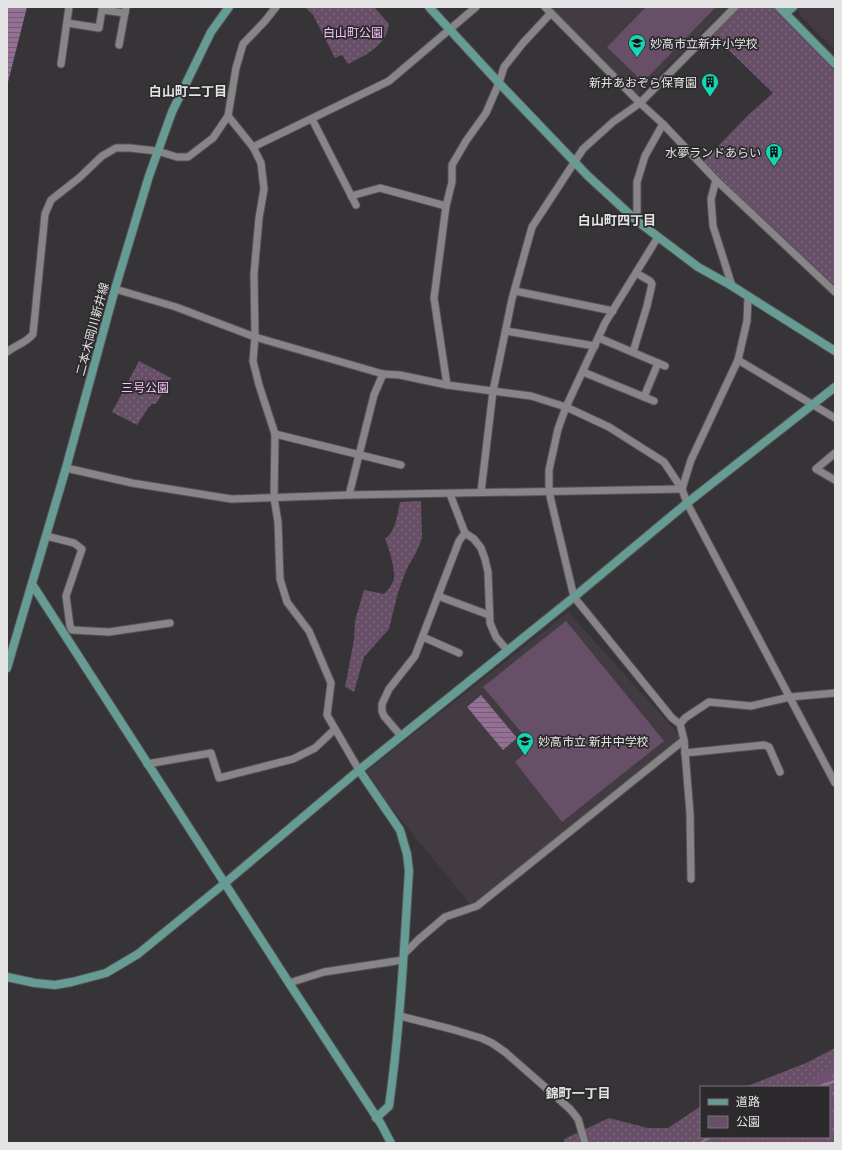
<svg xmlns="http://www.w3.org/2000/svg" width="842" height="1150" viewBox="0 0 842 1150" font-family="Ubuntu,'Noto Sans JP',sans-serif">
<defs>
<pattern id="green-dots" width="8" height="8" patternUnits="userSpaceOnUse"><rect width="8" height="8" fill="#675067"/><path d="M2 2h.1M6 6h.1" fill="none" stroke="#7d697d" stroke-width="1.8" stroke-linecap="round"/></pattern>
<pattern id="forest-crowns" width="20" height="18" patternUnits="userSpaceOnUse"><rect width="20" height="18" fill="#714f72"/><path d="M2 6a3 3 0 1 1 6 0M12 15a3 3 0 1 1 6 0" fill="none" stroke="#856886"/></pattern>
<pattern id="water-rules" width="6" height="5" patternUnits="userSpaceOnUse"><rect width="6" height="5" fill="#957095"/><path d="M0 2.5h6" fill="none" stroke="#755e75"/></pattern>
</defs>
<rect width="100%" height="100%" fill="#363436"/>
<g fill="#423c42">
<path d="M 548,7 L 728,7 L 637,96 Z"/>
<path d="M 799,7 L 835,7 L 835,50 L 799,14 Z"/>
<path d="M 568,612 L 684,740 L 471,905 L 388,804 L 367,771 Z"/>
</g>
<g fill="url(#green-dots)">
<path d="M 305,7 L 374,7 L 389,24 C 386,46 366,55 348,64 L 342,55 L 335,58 L 313,15 Z"/>
<path d="M 735,7 L 778,7 L 835,64 L 835,292 L 701,164 L 748,115 L 773,93 L 710,32 Z"/>
<path d="M 139,361 L 171,378 L 156,404 L 152,404 L 148,408 L 137,425 L 112,412 Z"/>
<path d="M 421,501 L 422,538 L 416,553 L 408,566 L 398,592 L 389,629 L 364,657 L 354,692 L 345,687 L 354,640 L 355,621 L 364,590 L 384,594 C 388,590 393,584 394,578 C 395,569 389,547 385,539 C 396,531 397,515 400,502 Z"/>
<path d="M 835,1048 L 835,1080 L 824,1087 L 745,1087 L 806,1063 Z"/>
<path d="M 701,1106 L 701,1137 L 740,1137 L 730,1143 L 564,1143 L 564,1139 L 609,1118 L 648,1128 L 668,1128 Z"/>
</g>
<path fill="url(#forest-crowns)" d="M 835,1064 L 835,1143 L 711,1143 L 721,1137 L 829,1137 L 829,1087 L 803,1087 Z"/>
<g fill="#675067">
<path d="M 646,7 L 716,7 L 643,82 L 607,47 Z"/>
<path d="M 566,621 L 664,741 L 562,822 L 515,762 L 533,746 L 483,687 Z"/>
</g>
<g fill="url(#water-rules)">
<path d="M 7,7 L 27,7 L 7,86 Z"/>
<path d="M 481,695 L 517,738 L 503,750 L 467,707 Z"/>
</g>
<g fill="none" stroke-linecap="round" stroke-linejoin="round">
<g stroke="#957095" stroke-width="2.5">
<path d="M 818,1087 L 835,1081"/>
<path d="M 700,1143 L 711,1137"/>
</g>
<defs>
<g id="street">
<path d="M 545,7 L 640,103 L 663,124 L 716,180 L 835,292"/>
<path d="M 67,23 L 99,28 L 102,10 L 125,13"/>
<path d="M 119,45 L 126,7"/>
<path d="M 61,64 L 69,7"/>
<path d="M 228,116 L 253,147 L 261,163 L 264,189 L 259,218 L 254,274 L 255,337 L 253,361 L 259,385 L 275,434 L 274,498 L 278,522 L 280,579 L 287,602 L 309,631 L 331,683 L 327,715 L 359,770"/>
<path d="M 312,119 L 356,205"/>
<path d="M 253,147 L 389,81 L 476,7"/>
<path d="M 716,180 L 711,199 L 713,226 L 732,286"/>
<path d="M 351,196 L 380,188 L 446,206"/>
<path d="M 637,221 L 637,182 L 645,156 L 663,124"/>
<path d="M 658,237 L 605,323 L 566,407 L 558,429 L 549,470 L 549,492 L 574,597 L 672,718 L 680,724 L 684,740 L 690,813 L 691,879"/>
<path d="M 115,289 L 176,307 L 255,337 L 383,374 L 400,375 L 447,385 L 531,396 L 566,407 L 609,427 L 664,462 L 682,489 L 687,503 L 835,783"/>
<path d="M 515,291 L 613,311"/>
<path d="M 506,331 L 595,346"/>
<path d="M 599,338 L 665,366"/>
<path d="M 7,352 C 17,344 25,344 33,334 L 45,214 L 51,200 L 79,178 L 102,156 L 116,148 L 130,148 L 157,151 L 177,157 L 188,157 L 213,138 L 228,116 L 236,68 L 243,44 L 265,21 L 276,7"/>
<path d="M 633,352 L 647,306 L 652,284 L 650,281 L 636,273"/>
<path d="M 738,360 L 835,418"/>
<path d="M 583,372 L 654,401"/>
<path d="M 447,385 L 434,298 L 446,206 L 452,182 L 452,165 L 466,141 L 486,113 L 499,83 L 504,67 L 523,43 L 551,13"/>
<path d="M 644,397 L 658,363"/>
<path d="M 275,434 L 401,465"/>
<path d="M 835,453 L 816,469 L 835,480"/>
<path d="M 66,468 L 132,483 L 231,499 L 349,495 L 682,489"/>
<path d="M 682,489 L 691,460 L 738,360 L 747,321 L 748,297"/>
<path d="M 481,492 L 493,391 L 512,299 L 532,227 L 583,149 L 613,122 L 640,103 L 735,7"/>
<path d="M 450,494 L 465,533 L 474,539 L 481,548 L 485,559 L 488,572 L 490,623 L 496,637 L 507,650"/>
<path d="M 349,495 L 374,395 L 383,374"/>
<path d="M 46,536 L 74,543 L 82,549 L 66,596 L 70,626 L 72,630 L 109,632 L 170,623"/>
<path d="M 438,596 L 489,615"/>
<path d="M 423,637 L 459,653"/>
<path d="M 680,724 L 685,718 L 709,702 L 751,706 L 790,697 L 835,693"/>
<path d="M 401,736 L 384,716 L 382,711 L 382,704 L 389,689 L 415,656 L 459,541 L 465,533"/>
<path d="M 685,753 L 764,745 L 769,747 L 780,772"/>
<path d="M 147,764 L 211,753 L 219,778 L 293,759 L 315,748 L 334,730"/>
<path d="M 404,954 L 418,940 L 445,917 L 477,906 L 684,740"/>
<path d="M 289,983 L 324,972 L 403,960"/>
<path d="M 400,1016 L 451,1029 L 481,1038 L 492,1043 L 505,1052 L 570,1109 L 578,1119 L 585,1143"/>
</g>
<g id="secondary">
<path d="M 429,7 L 499,83 L 588,176 L 637,221 L 698,267 L 732,286 L 835,351"/>
<path d="M 779,7 L 835,64"/>
<path d="M 786,13 L 793,7"/>
<path d="M 32,584 L 289,983 L 381,1124 L 391,1143"/>
<path d="M 7,668 L 66,468 L 115,289 L 149,176 L 172,112 L 211,32 L 229,7"/>
<path d="M 359,770 L 400,830 L 407,854 L 409,871 C 404,950 400,1028 389,1106 L 376,1118"/>
<path d="M 7,977 L 35,983 L 55,985 L 72,982 L 106,973 L 138,954 L 225,883 L 359,770 L 574,597 L 687,503 L 835,387"/>
</g>
</defs>
<use href="#street" stroke="#555355" stroke-width="9"/>
<use href="#secondary" stroke="#555355" stroke-width="10"/>
<use href="#street" stroke="#878587" stroke-width="7"/>
<use href="#secondary" stroke="#669c94" stroke-width="8"/>
</g>
<defs>
<symbol id="school-pin" viewBox="-11 -11 22 30"><path d="M0 17L-7.5 6A9.5 9.5 0 1 1 7.5 6Z" fill="#15d5b3" stroke="#2c2a2c"/><path d="M0-5L7-2L0 1L-7-2ZM-4 1L0 2.5L4 1V4Q0 6-4 4Z" fill="#111"/></symbol>
<symbol id="building-pin" viewBox="-11 -11 22 30"><path d="M0 17L-7.5 6A9.5 9.5 0 1 1 7.5 6Z" fill="#15d5b3" stroke="#2c2a2c"/><path d="M-4-6H4V6H1V3H-1V6H-4ZM-2.5-4.3h1.7v1.8h-1.7ZM.8-4.3h1.7v1.8H.8ZM-2.5-1h1.7V.8h-1.7ZM.8-1h1.7V.8H.8Z" fill="#111"/></symbol>
</defs>
<g fill-rule="evenodd">
<use href="#school-pin" x="627" y="33" width="20" height="27"/>
<use href="#building-pin" x="700" y="72" width="20" height="27"/>
<use href="#building-pin" x="764" y="142" width="20" height="27"/>
<use href="#school-pin" x="515" y="731" width="20" height="27"/>
</g>
<g text-anchor="middle" dominant-baseline="central" stroke-width="3.5" stroke-linejoin="round" paint-order="stroke">
<g font-size="12" fill="#fac1fb" stroke="#2c2a2c">
<text x="353" y="32">白山町公園</text>
<text x="145" y="387">三号公園</text>
</g>
<g font-size="12" fill="#e5e4e5" stroke="#2c2a2c" text-anchor="start">
<text x="650" y="43">妙高市立新井小学校</text>
<text x="697" y="82" text-anchor="end">新井あおぞら保育園</text>
<text x="761" y="152" text-anchor="end">水夢ランドあらい</text>
<text x="538" y="741">妙高市立 新井中学校</text>
</g>
<g font-size="12" fill="#e5e4e5" stroke="#2c2a2c">
<text transform="translate(92 329) rotate(-75)">二本木岡川新井線</text>
</g>
<g font-size="13" font-weight="bold" fill="#e5e4e5" stroke="#2c2a2c">
<text x="188" y="91">白山町二丁目</text>
<text x="617" y="220">白山町四丁目</text>
<text x="578" y="1093">錦町一丁目</text>
</g>
</g>
<rect width="842" height="1150" fill="none" stroke="#e5e4e5" stroke-width="16"/>
<rect x="700" y="1086" width="130" height="52" fill="#2c2a2c" stroke="#767476"/>
<rect x="708" y="1099" width="20" height="6" fill="#669c94" stroke="#767476"/>
<text x="736" y="1106" font-size="12" fill="#e5e4e5">道路</text>
<rect x="708" y="1116" width="20" height="12" fill="#675067" stroke="#767476"/>
<text x="736" y="1126" font-size="12" fill="#e5e4e5">公園</text>
</svg>
